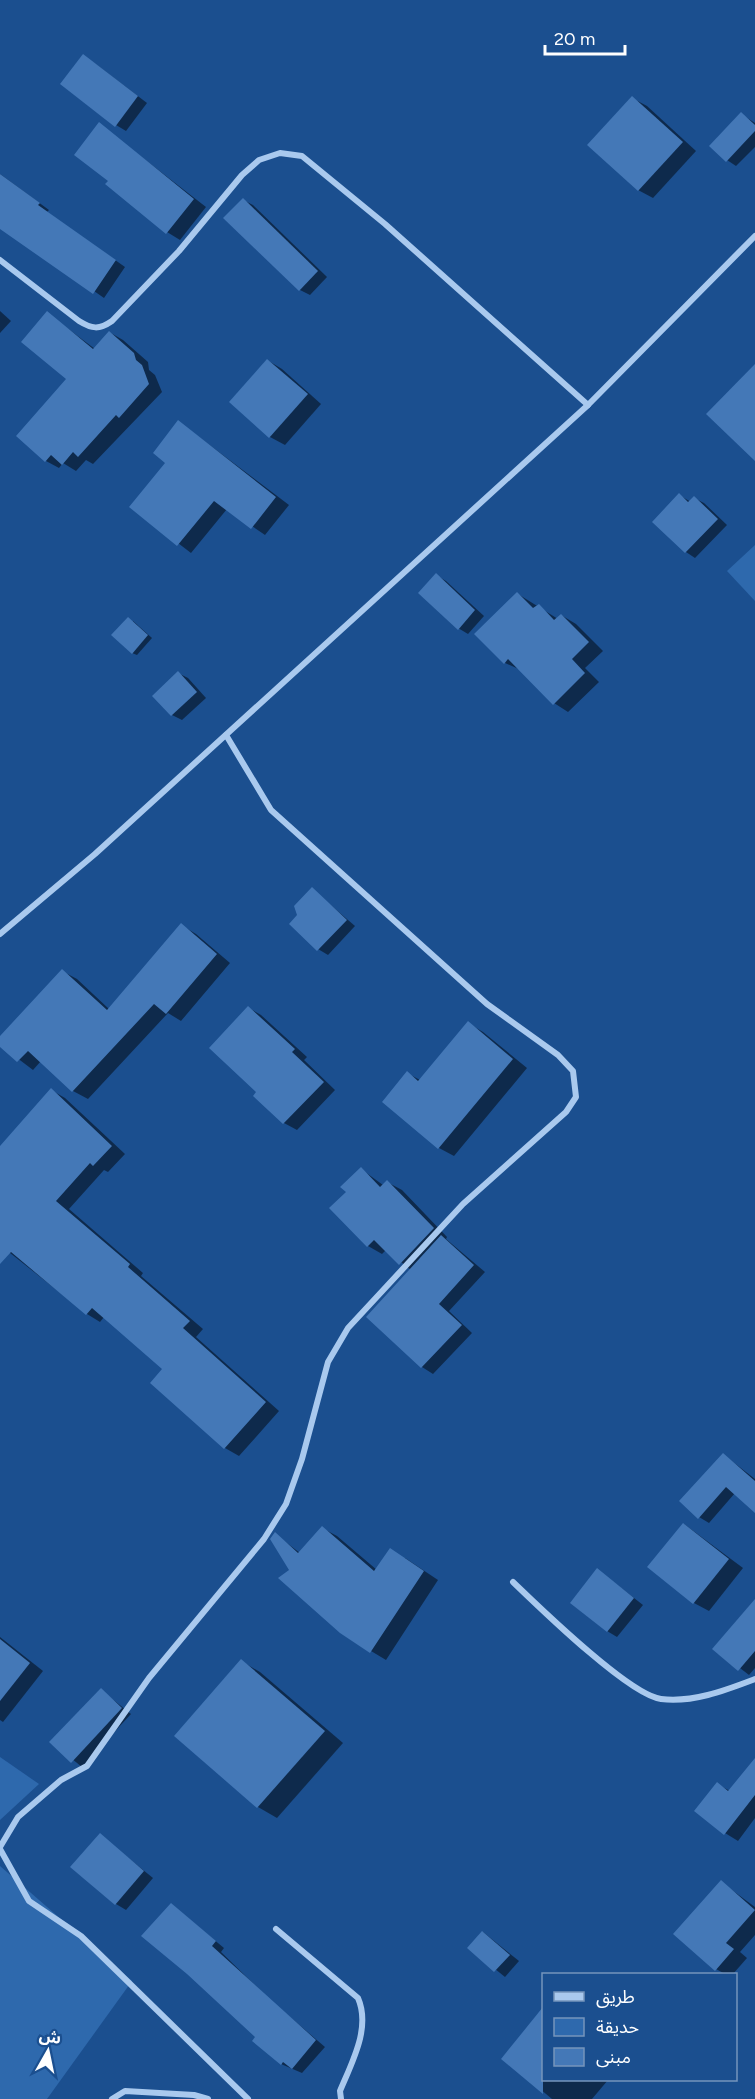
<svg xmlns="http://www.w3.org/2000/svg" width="755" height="2099" viewBox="0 0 755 2099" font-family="Figtree,'Noto Sans Arabic',sans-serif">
<rect width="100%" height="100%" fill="#1b4f8f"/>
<g fill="#2e69ad">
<path d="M 755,545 L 755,601 L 727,571 Z"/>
<path d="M 0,1757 L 39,1784 L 0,1820 Z"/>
<path d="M 0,1866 L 132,1981 L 47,2099 L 0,2099 Z"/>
</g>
<g fill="#0007">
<path d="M 93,62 L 147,103 L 126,131 L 116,125 Z"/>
<path d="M 632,98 L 647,106 L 696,151 L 653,198 L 638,190 Z"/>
<path d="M 741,114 L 755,123 L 755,147 L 736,166 L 727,160 Z"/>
<path d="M 99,124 L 206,207 L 180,240 L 167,232 L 110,181 Z"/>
<path d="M 0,174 L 49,210 L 47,212 L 125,267 L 104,298 L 0,225 Z"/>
<path d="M 243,200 L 253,205 L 327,277 L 310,295 L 300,290 Z"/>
<path d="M 0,311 L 11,321 L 0,333 Z"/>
<path d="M 47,313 L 95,349 L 109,332 L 123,340 L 148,362 L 149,370 L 155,375 L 162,392 L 93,464 L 86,460 L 76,471 L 63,463 L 59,468 L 46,461 L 69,379 Z"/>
<path d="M 267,360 L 282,369 L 321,404 L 285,445 L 270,437 L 231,402 Z"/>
<path d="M 179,422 L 289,505 L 265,535 L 227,509 L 191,553 L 131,507 L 167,462 Z"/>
<path d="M 679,495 L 691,502 L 694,498 L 704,503 L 727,525 L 695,558 L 686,552 Z"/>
<path d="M 436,575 L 446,581 L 484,616 L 468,634 L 458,628 Z"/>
<path d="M 518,594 L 558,619 L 561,615 L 576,624 L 603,651 L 585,668 L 599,682 L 568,712 L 554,703 L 521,670 L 505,663 Z"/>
<path d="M 133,621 L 152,638 L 137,655 L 132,653 Z"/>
<path d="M 178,673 L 188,678 L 206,698 L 182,720 L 172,715 Z"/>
<path d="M 312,889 L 355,926 L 328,955 L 318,949 L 299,915 Z"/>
<path d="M 181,925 L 196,934 L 230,963 L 181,1021 L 168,1013 L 88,1099 L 73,1091 L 41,1061 L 33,1070 L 0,1045 L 0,1038 L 62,971 L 77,979 L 109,1009 Z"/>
<path d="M 249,1008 L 261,1015 L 307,1057 L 304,1060 L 335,1090 L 297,1130 L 284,1123 L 258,1092 Z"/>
<path d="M 468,1023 L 483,1032 L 527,1068 L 454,1156 L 439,1148 L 407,1073 L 420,1080 Z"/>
<path d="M 51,1090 L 65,1098 L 125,1154 L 108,1172 L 104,1170 L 69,1209 L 143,1273 L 141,1276 L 203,1329 L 196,1337 L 279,1411 L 239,1456 L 225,1448 L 152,1383 L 165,1369 L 104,1317 L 100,1322 L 87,1314 L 0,1245 L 0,1148 Z"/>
<path d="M 361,1169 L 383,1185 L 387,1182 L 402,1190 L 447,1237 L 446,1239 L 485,1272 L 449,1311 L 472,1333 L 433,1374 L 422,1367 L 368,1317 L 411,1270 L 386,1250 L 382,1254 L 368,1246 L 348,1192 Z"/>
<path d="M 724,1455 L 755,1479 L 755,1511 L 735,1493 L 709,1523 L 699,1517 Z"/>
<path d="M 684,1524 L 743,1568 L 709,1611 L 694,1603 Z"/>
<path d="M 322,1528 L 337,1536 L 377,1570 L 405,1558 L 438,1580 L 386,1660 L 371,1651 L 291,1571 L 275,1534 L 300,1553 Z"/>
<path d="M 598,1570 L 643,1605 L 617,1637 L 607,1631 Z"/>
<path d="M 755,1618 L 755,1668 L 749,1675 L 714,1648 Z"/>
<path d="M 0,1637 L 43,1671 L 3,1722 L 0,1720 Z"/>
<path d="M 241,1661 L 260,1672 L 343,1743 L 277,1818 L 258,1807 L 176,1736 Z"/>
<path d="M 101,1690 L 131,1714 L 82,1767 L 51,1742 Z"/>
<path d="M 755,1760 L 755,1818 L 738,1841 L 725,1833 L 717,1784 L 730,1791 Z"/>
<path d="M 100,1835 L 153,1878 L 126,1910 L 116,1904 Z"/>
<path d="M 721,1882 L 755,1907 L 755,1935 L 740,1952 L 747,1958 L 733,1974 L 725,1974 L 716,1969 Z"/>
<path d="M 171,1904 L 224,1948 L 221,1952 L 268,1998 L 325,2047 L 302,2073 L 281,2064 L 257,2037 Z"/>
<path d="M 483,1932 L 519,1961 L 505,1977 L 469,1948 Z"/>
<path d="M 536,2019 L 544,2023 L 544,2080 L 608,2080 L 592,2099 L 552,2099 L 503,2058 Z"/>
</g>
<g fill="#4478b7">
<path d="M 83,54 L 138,96 L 115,127 L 60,84 Z"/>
<path d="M 632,96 L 683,142 L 638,191 L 587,145 Z"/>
<path d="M 741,112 L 755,125 L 755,131 L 726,162 L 709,146 Z"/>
<path d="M 99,122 L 194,199 L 166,234 L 105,184 L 108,181 L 74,155 Z"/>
<path d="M 0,174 L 40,203 L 38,205 L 116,260 L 93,294 L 0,229 Z"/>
<path d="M 243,198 L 318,271 L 299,291 L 223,218 Z"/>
<path d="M 47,311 L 93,349 L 109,331 L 134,353 L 136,360 L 142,365 L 149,384 L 119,418 L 116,415 L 78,457 L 73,452 L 62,465 L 51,455 L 45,462 L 16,436 L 66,379 L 21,342 Z"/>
<path d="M 267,359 L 308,394 L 269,438 L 229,402 Z"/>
<path d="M 755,364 L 755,461 L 706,414 Z"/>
<path d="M 178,420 L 276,497 L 251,529 L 214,501 L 177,546 L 129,507 L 165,463 L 153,453 Z"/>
<path d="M 679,493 L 688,502 L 694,496 L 718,519 L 685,553 L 652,522 Z"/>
<path d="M 436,573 L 475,610 L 458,630 L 418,593 Z"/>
<path d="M 517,592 L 533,608 L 539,604 L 554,620 L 561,614 L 589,642 L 572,659 L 585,673 L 553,705 L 508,659 L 504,664 L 474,634 Z"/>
<path d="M 128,617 L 148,635 L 132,654 L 111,635 Z"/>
<path d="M 178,671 L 197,692 L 171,716 L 152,696 Z"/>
<path d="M 312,887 L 347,920 L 317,951 L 289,924 L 297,915 L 294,906 Z"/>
<path d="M 181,923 L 217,954 L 166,1014 L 154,1004 L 72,1092 L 28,1051 L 17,1062 L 0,1047 L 0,1036 L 62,969 L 107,1010 Z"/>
<path d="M 248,1006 L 295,1049 L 292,1052 L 324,1082 L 283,1124 L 253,1096 L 256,1092 L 209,1048 Z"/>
<path d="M 468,1021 L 513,1059 L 438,1149 L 382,1102 L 407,1071 L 418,1081 Z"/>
<path d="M 51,1088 L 112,1146 L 93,1166 L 90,1163 L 56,1201 L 130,1264 L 128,1267 L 190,1321 L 183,1328 L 266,1402 L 224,1449 L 150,1383 L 162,1369 L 92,1308 L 86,1315 L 11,1252 L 0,1264 L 0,1146 Z"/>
<path d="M 361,1167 L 380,1187 L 387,1180 L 434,1228 L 399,1265 L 374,1240 L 367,1247 L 329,1208 L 346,1192 L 340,1187 Z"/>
<path d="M 441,1235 L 474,1265 L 439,1304 L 462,1325 L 421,1368 L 366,1317 Z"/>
<path d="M 723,1453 L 755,1481 L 755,1513 L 726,1487 L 698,1519 L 679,1501 Z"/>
<path d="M 683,1523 L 729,1559 L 693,1604 L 647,1567 Z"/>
<path d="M 322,1526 L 374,1571 L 390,1548 L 424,1571 L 370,1653 L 340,1633 L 278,1578 L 289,1570 L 270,1539 L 275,1532 L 298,1553 Z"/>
<path d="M 597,1568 L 634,1598 L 607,1632 L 570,1603 Z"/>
<path d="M 755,1599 L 755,1651 L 738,1671 L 712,1649 Z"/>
<path d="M 0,1639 L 30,1663 L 0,1701 Z"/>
<path d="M 241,1659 L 325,1731 L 257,1808 L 174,1736 Z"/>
<path d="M 101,1688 L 122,1708 L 71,1763 L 49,1742 Z"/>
<path d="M 755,1758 L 755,1795 L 724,1835 L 694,1811 L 717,1782 L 728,1791 Z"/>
<path d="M 100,1833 L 144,1871 L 115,1905 L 70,1867 Z"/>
<path d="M 721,1880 L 755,1910 L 726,1943 L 734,1949 L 715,1971 L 673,1934 Z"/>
<path d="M 171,1903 L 216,1941 L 212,1946 L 316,2040 L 292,2069 L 283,2062 L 281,2065 L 252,2041 L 255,2037 L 187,1974 L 141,1936 Z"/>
<path d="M 482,1931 L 510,1955 L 494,1972 L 467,1948 Z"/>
<path d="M 543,2007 L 543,2094 L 501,2059 Z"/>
</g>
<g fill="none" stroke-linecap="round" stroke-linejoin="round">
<g stroke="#a9c9ee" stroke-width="6">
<path d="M 0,260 L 79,321 C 92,329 99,330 112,321 L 179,251 L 242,175 L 259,160 L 280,153 L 302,156 L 385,224 L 588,405"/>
<path d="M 0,934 L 95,854 L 588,405 L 755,236"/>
<path d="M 513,1582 C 539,1607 629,1695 661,1699 C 693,1703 726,1690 755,1679"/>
<path d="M 0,1847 L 18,1817 L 61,1780 L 87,1766 L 149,1678 L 264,1539 L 286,1504 L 302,1459 L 328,1362 L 348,1328 L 463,1204 L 566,1112 L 576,1097 L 573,1071 L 558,1055 L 487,1004 L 271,810 L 226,735"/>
<path d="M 0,1849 L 29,1901 L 81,1936 L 248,2099"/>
<path d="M 276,1929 L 358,1998 C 371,2028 352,2062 340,2091 L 341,2099"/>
<path d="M 112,2099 L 125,2091 L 194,2095 L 208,2099"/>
</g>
</g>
<rect x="542" y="1973" width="195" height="108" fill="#1b4f8f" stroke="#7695bc" stroke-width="1.5"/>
<rect x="554" y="1992" width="30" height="9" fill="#a9c9ee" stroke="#7695bc" stroke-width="1.5"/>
<text x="596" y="2003" font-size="18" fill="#ffffff">طريق</text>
<rect x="554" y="2018" width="30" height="18" fill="#2e69ad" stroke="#7695bc" stroke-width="1.5"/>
<text x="596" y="2033" font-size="18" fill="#ffffff">حديقة</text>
<rect x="554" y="2048" width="30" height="18" fill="#4478b7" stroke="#7695bc" stroke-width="1.5"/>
<text x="596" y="2063" font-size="18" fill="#ffffff">مبنى</text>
<g transform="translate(48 2051) rotate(9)" stroke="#1b4f8f" stroke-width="4.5" paint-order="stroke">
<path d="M0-4.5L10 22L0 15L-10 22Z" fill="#ffffff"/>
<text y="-9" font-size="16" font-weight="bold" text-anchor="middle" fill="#ffffff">ش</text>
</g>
<path d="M545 45v9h80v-9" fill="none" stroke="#ffffff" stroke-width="3"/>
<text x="554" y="45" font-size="18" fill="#ffffff" stroke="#1b4f8f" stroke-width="4.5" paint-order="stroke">20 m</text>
</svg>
